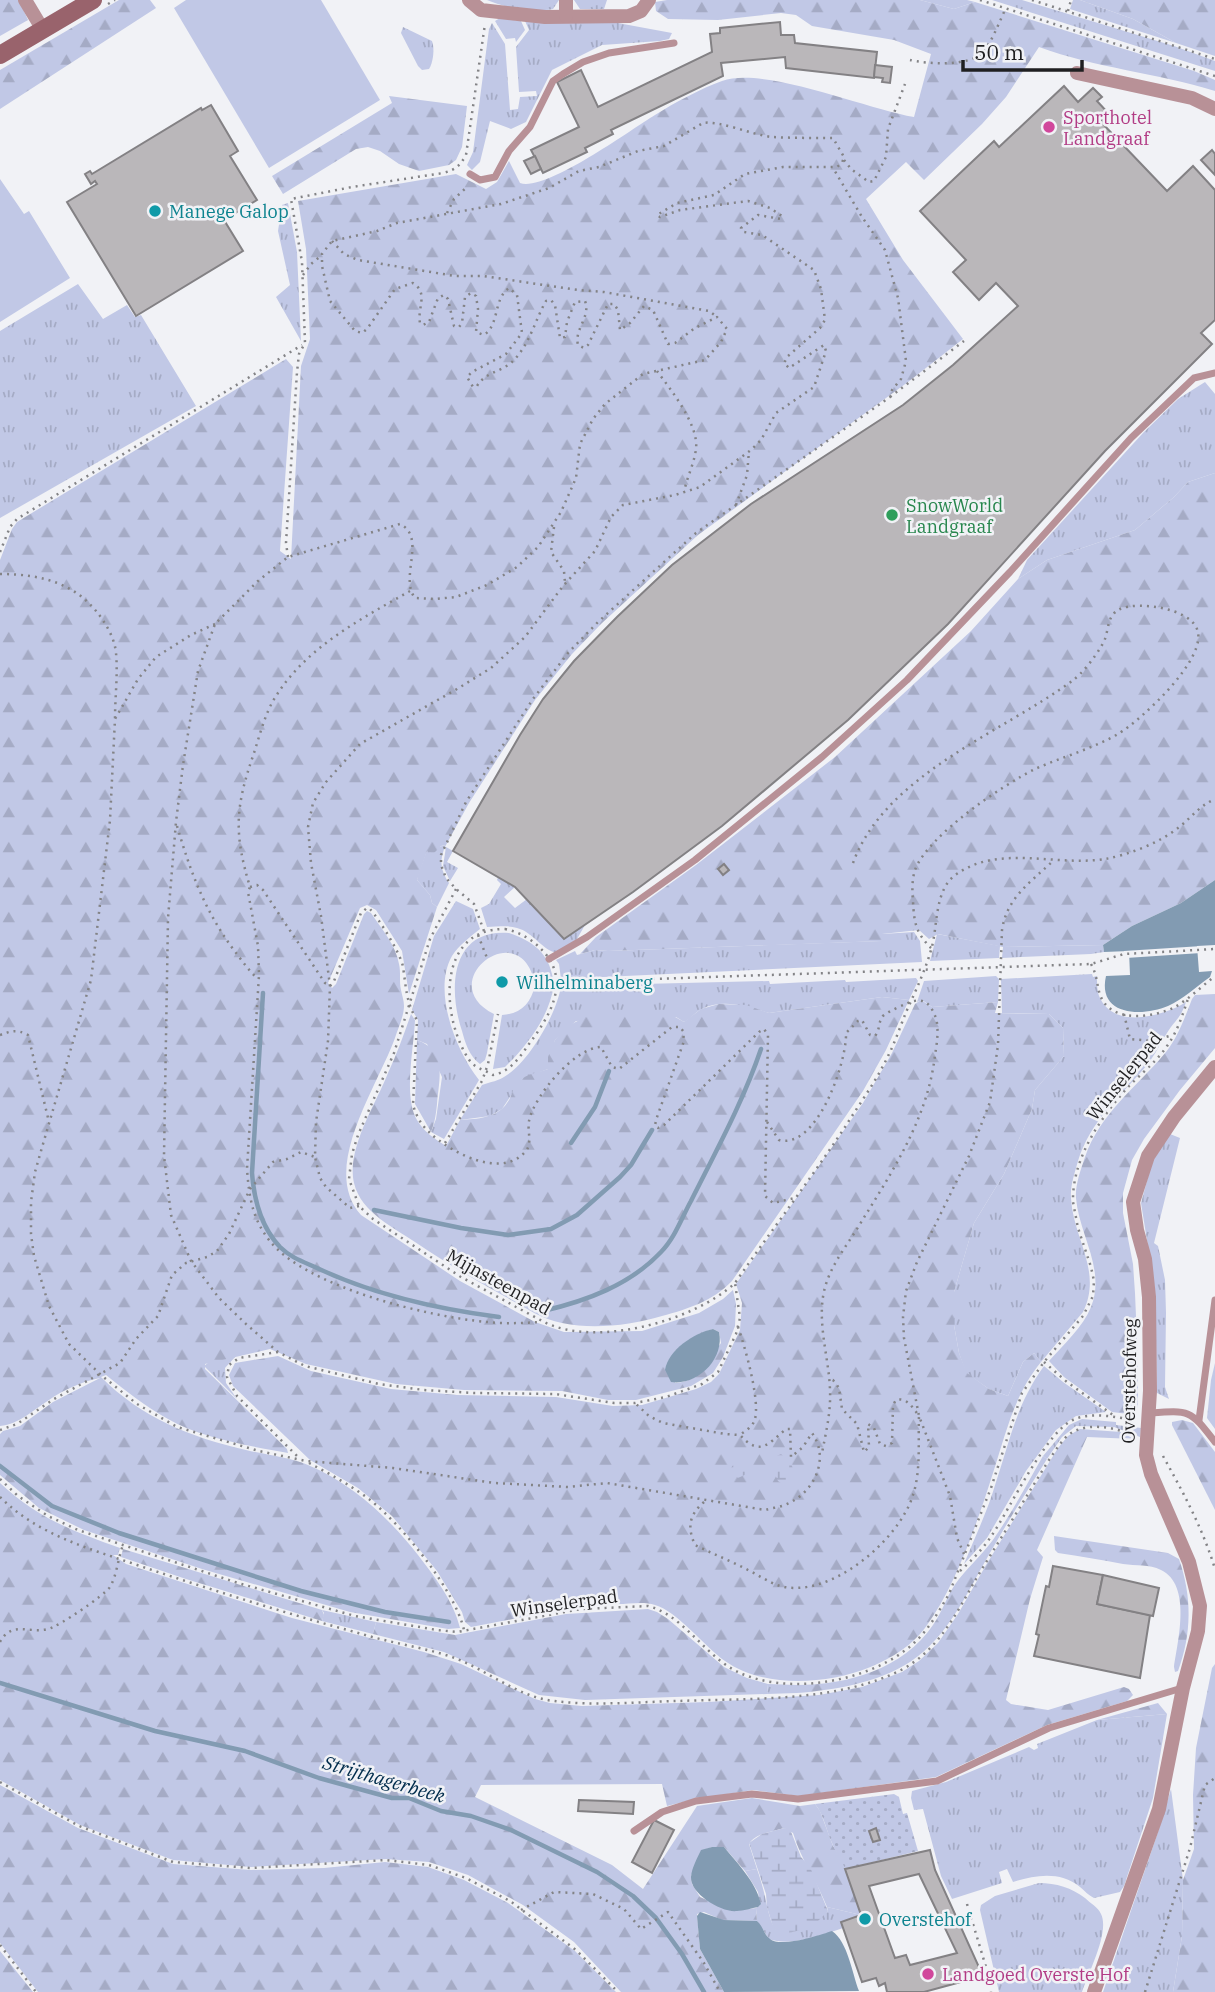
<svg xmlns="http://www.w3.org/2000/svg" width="1215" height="1992" viewBox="0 0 1215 1992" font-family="'IBM Plex Serif',serif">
<defs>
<pattern id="grass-tufts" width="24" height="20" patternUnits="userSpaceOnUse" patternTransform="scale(1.75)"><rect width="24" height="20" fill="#c1c8e6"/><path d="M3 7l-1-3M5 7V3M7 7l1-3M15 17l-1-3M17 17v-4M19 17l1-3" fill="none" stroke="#a5abc5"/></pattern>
<pattern id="forest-firs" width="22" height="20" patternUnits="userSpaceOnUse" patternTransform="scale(1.75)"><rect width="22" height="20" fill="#c1c8e6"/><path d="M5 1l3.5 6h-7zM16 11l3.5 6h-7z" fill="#a5abc5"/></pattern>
<pattern id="wetland-marsh" width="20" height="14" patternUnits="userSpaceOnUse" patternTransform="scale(1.75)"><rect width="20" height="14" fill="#c1c8e6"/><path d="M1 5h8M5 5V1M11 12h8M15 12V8" fill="none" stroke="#a5abc5"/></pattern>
<pattern id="garden-dots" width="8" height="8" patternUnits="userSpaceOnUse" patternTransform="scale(1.75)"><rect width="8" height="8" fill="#c1c8e6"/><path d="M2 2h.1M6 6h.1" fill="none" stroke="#a5abc5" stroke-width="1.8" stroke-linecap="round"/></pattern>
</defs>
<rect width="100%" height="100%" fill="#f1f2f6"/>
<g fill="url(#grass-tufts)">
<path d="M 487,0 L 559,0 L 553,9 C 533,13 505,8 487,0 Z"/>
<path d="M 574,0 L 607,0 L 604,9 L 580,9 Z"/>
<path d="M 920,0 L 967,0 L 975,2 L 954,9 Z"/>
<path d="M 992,0 L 1022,0 L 1174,46 L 1215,61 L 1215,71 Z"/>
<path d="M 1073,0 L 1080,0 L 1133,19 L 1176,43 L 1070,9 Z"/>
<path d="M 500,18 L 521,21 L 525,30 L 516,42 L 515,38 L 506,39 L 495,21 Z"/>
<path d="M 525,21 L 607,21 L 672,33 L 669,39 L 660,41 L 602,45 L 552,70 L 526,122 L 511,129 L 490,121 L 480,162 L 472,170 L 467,165 L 473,152 L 489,29 L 492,23 L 505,44 L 510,110 L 518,109 L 520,97 L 537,96 L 536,91 L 519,92 L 516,47 L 529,30 Z"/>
<path d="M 403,27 L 432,41 C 435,49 433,63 429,69 L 422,70 L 418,66 L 401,33 Z"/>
<path d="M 288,203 L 297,252 L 301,341 L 276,297 L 290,285 L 278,231 L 282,205 Z"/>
<path d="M 78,284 L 103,319 L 127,305 L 135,317 L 141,315 L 196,406 L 0,518 L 0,331 Z"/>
<path d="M 1205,382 L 1215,394 L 1215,473 L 1188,482 L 1174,497 L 1135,530 L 1047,560 L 1018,579 L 1027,560 L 1143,433 L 1178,399 Z"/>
<path d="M 446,845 C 439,859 440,870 449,883 L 437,907 L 432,903 L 430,895 L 417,880 L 418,875 L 427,850 Z"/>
<path d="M 446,847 L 453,851 L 447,862 L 458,868 L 450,881 L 443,866 Z"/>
<path d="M 498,877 L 515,887 L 504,897 L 515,908 L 527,899 L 564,938 L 585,925 L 577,939 L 557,953 C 542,950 533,932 517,928 C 508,925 497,927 487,927 L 481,908 L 489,904 L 501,884 L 497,880 Z"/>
<path d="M 456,901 L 473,909 L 480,929 C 470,937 459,945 452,956 C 432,991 456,1051 479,1080 L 444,1139 L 431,1132 L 436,1119 L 442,1077 L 427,1044 L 417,1040 L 418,1020 L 412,1010 L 434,936 Z"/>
<path d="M 914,932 L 920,941 L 922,962 L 561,979 L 559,964 L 556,960 L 575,951 L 577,955 L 595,950 L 608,951 L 881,941 L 882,934 Z"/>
<path d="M 509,933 C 533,941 549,953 553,979 L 534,980 C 518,915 432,983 494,1014 L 487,1053 L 485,1060 L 480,1064 C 469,1056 465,1042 462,1031 C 448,990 450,928 509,933 Z"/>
<path d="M 937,934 L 1000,946 L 999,958 L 930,961 Z"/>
<path d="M 1103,945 L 1104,952 L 1091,954 L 1002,958 L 1003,947 Z"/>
<path d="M 1092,974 L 1093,977 L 1097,976 C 1097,984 1097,992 1100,998 C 1115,1030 1164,1016 1186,1002 C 1181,1018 1175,1020 1167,1033 C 1160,1044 1155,1055 1147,1065 C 1121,1096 1090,1121 1078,1161 C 1075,1172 1070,1186 1071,1198 C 1073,1239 1103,1271 1083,1312 L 1041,1362 L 1034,1353 L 1023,1362 L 1008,1396 L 989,1389 L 966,1373 L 959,1353 L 954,1325 L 954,1292 L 974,1223 L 1004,1174 L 1032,1109 L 1035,1090 L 1064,1056 L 1063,1028 L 1049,1014 L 1002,1013 L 1001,979 Z"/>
<path d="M 996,976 L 999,979 L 998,1002 L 932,1007 L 922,1000 L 917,1002 L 924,981 Z"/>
<path d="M 916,978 L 918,981 L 909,1000 L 882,997 L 769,1013 C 749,1007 723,998 702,1009 C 695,1012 691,1019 684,1022 L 676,1017 L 576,1021 L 555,1040 L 548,1069 L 522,1079 L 502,1109 L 490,1116 L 460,1120 L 482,1085 C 490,1082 499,1081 507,1075 C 530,1060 557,1013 561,986 L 769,981 L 770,984 L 845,980 L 846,982 Z"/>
<path d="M 554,984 C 550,1016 527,1046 505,1067 L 493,1069 L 502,1015 C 520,1014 531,1004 535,985 Z"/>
<path d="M 1170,1134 L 1180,1138 L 1154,1243 L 1158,1246 L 1165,1280 L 1166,1313 L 1165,1387 L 1169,1399 L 1157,1393 L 1155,1290 L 1141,1203 L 1152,1162 Z"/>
<path d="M 236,1356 L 225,1368 L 226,1383 L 237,1399 L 204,1366 L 209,1362 Z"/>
<path d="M 1044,1366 L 1063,1382 L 1106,1412 L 1076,1416 L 1056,1430 L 1026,1471 L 987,1538 L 964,1564 C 975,1537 988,1510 996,1482 C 1010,1440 1017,1403 1044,1366 Z"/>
<path d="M 1082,1419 L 1116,1422 L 1116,1425 L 1141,1428 L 1140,1437 L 1114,1427 L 1076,1426 L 1062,1437 L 1047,1459 L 1043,1456 L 1069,1425 Z"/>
<path d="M 322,1610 L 376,1622 L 373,1634 L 322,1621 L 324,1613 Z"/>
<path d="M 768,1684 L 797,1685 L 797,1693 L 767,1694 Z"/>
<path d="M 1167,1714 L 1153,1798 L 1124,1886 L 1120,1892 L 1094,1898 C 1088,1895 1085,1891 1080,1887 C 1060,1871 1036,1875 1013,1882 L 1007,1869 L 999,1872 L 1002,1883 L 952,1899 L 941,1876 L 923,1809 L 914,1810 L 911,1798 L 912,1791 L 946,1782 L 1029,1747 L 1034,1750 L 1038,1748 L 1037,1744 L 1097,1720 Z"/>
<path d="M 1171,1789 L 1183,1880 L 1182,1936 L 1173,1992 L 1103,1992 L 1157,1835 Z"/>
<path d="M 757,1869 C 776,1921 761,1959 828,1911 L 827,1907 L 861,1915 L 841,1922 L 843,1928 C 821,1935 791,1947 769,1939 L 757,1921 L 756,1908 L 760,1905 L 758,1892 L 745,1871 Z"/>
<path d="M 1039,1883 C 1056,1883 1072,1888 1085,1898 C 1090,1903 1098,1907 1101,1914 C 1110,1932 1088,1973 1082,1992 L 999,1992 L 980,1910 L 981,1905 L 995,1896 Z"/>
</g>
<g fill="url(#forest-firs)" fill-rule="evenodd">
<path d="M 0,0 L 19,0 L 28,20 L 0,36 Z"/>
<path d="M 119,0 L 150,0 L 156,8 L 0,109 L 0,70 Z"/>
<path d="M 667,0 L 920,0 L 954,9 L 975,2 L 1194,71 L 1215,80 L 1215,91 C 1157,73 1096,68 1039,47 L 1006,97 L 982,124 L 924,180 L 906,162 L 866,199 L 903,260 L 963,339 L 908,382 L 698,535 L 602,623 L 572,654 L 535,700 L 469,803 L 446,845 L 441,846 L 433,854 L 427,851 L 417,880 L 430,895 L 432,903 L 437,907 L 409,994 L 402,951 L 376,910 L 367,905 L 360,908 L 328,983 L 332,988 L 336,984 L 364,914 L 367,911 L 371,913 C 381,928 396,945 399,964 C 401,972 399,981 401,990 C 402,995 404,1001 404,1006 C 404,1014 400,1024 397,1032 C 381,1083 318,1167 361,1215 L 460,1281 L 535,1322 L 564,1332 L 642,1331 L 699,1313 L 723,1299 L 733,1290 L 736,1304 L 735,1326 L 723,1357 L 713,1373 L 691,1386 L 636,1400 L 608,1400 L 562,1391 L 464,1390 L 396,1384 L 306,1364 L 270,1349 L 205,1364 L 205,1369 L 287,1449 L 288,1453 C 250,1446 201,1438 168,1419 C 146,1407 126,1391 106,1375 L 101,1377 C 142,1418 190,1437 246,1450 C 266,1455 289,1457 308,1465 C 353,1484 389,1518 418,1555 C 435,1577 454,1602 460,1628 L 448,1629 L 350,1612 L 202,1569 L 84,1530 L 39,1508 L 0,1475 L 0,1434 L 3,1431 L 20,1426 L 53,1402 L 100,1378 C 83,1381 63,1390 49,1400 C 33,1410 20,1424 0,1426 L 0,560 L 12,529 L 17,522 L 286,359 L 293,367 L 280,551 L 291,559 L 301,366 L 310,339 L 306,249 L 298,201 L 456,174 L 486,189 L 497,182 L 509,161 L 520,183 C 546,192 630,130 655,115 C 674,103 702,88 722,81 C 765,66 866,109 914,117 L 931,54 L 894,40 L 812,26 L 796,15 L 781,13 L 718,20 L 668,19 L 656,11 L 655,2 ZM 713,1329 L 719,1332 L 721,1343 C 708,1362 700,1382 675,1383 L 675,1351 L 699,1334 Z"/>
<path d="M 1080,0 L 1215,0 L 1215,56 L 1176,43 L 1133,19 Z"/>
<path d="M 389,96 L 467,106 L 462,147 L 456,160 L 449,165 L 419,171 L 399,164 L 380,151 L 368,147 L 356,149 L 283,194 L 272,176 L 392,103 Z"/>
<path d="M 1215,473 L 1215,880 L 1181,903 L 1132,926 L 1103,945 L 1003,947 L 938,934 L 929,939 L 919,930 L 882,934 L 882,941 L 608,951 L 595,950 L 580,954 L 596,937 L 696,865 L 835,757 L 971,631 L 1018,579 L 1047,560 L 1135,530 L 1174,497 L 1188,482 Z"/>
<path d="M 1215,994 L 1215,1048 L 1180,1090 L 1144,1139 L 1132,1160 L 1123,1193 L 1123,1213 L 1133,1264 L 1135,1293 L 1138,1364 L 1138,1402 L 1136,1415 L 1112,1412 L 1064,1377 L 1049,1361 C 1063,1345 1083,1327 1091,1307 C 1106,1269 1079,1235 1076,1198 C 1075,1185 1081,1169 1085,1157 C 1100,1113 1138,1086 1166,1052 C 1178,1037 1185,1017 1192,999 L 1195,995 Z"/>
<path d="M 882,997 L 909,1000 L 886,1050 L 863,1091 L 732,1281 C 713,1301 688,1309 662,1316 C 630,1325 595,1330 562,1323 C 541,1319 523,1306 504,1296 C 475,1280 446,1263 418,1244 C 395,1228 361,1213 354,1183 C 346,1149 376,1104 388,1073 C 397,1054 404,1034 411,1014 L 415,1020 C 414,1048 403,1096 417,1120 C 424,1132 435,1139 446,1146 L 460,1120 C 477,1119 497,1118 507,1103 C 512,1097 512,1089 517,1083 C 526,1073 538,1073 548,1069 L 548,1057 L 555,1040 L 566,1027 L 591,1014 L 663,1010 L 684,1022 L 701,1009 L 719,1004 L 746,1005 L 769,1013 Z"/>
<path d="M 921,1000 L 932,1007 L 998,1002 L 995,1013 L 1049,1014 L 1063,1028 L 1064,1056 L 1035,1090 L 1032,1109 L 1004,1174 L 974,1223 L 954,1292 L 954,1325 L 959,1353 L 967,1373 L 989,1389 L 1008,1396 L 1023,1362 L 1034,1353 L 1041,1362 C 1014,1395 1006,1433 993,1473 C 977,1523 956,1586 925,1628 C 886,1680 778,1699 725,1661 C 705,1647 677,1611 655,1605 C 644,1601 629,1604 618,1604 C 568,1607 520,1618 471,1627 L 465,1622 L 462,1612 L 437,1571 L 392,1516 L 358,1488 L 310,1460 L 233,1386 L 229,1375 L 235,1363 L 278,1356 L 311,1371 L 391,1389 L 457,1395 L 556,1397 L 613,1406 L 642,1405 L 696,1389 L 711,1382 L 719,1374 L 740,1330 L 742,1303 L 736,1284 L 863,1103 L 892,1053 L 915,1004 Z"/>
<path d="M 417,1040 C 448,1051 439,1079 437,1104 C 436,1114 435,1122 431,1132 L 415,1104 Z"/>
<path d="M 1215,1363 L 1215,1429 L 1207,1418 L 1211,1380 Z"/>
<path d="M 1182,1420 L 1193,1423 L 1215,1452 L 1215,1510 L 1172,1425 L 1172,1422 Z"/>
<path d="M 1080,1429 L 1121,1432 L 1134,1439 L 1087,1437 L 1037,1550 L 1043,1557 L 1030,1599 L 1006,1700 L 1011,1704 L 1048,1710 L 1124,1687 L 1129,1689 L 1133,1695 L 1127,1701 L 1047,1725 L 936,1777 L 799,1796 L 753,1790 L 695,1799 L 667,1806 L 662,1784 L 481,1785 L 475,1797 L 612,1865 L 643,1889 L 697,1806 L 752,1798 L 800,1806 L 815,1804 L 820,1811 L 833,1846 L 842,1859 L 861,1915 L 827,1907 C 817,1881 801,1860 793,1833 L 784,1828 C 772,1832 756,1833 749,1844 L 757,1869 L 745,1871 L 724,1847 L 712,1847 L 701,1851 L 691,1876 L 692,1884 L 700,1897 L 732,1911 L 756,1908 L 757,1921 L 722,1920 L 704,1912 L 697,1914 L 700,1949 L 724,1992 L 621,1992 L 574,1942 L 523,1905 L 468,1875 L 429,1862 L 386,1859 L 251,1867 L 173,1860 L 80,1825 L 0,1780 L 0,1483 C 37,1518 73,1531 120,1548 L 118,1555 L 113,1555 L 126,1564 L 292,1618 L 424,1652 L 461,1664 L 535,1699 L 550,1703 L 582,1706 L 708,1702 L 819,1695 L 862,1687 L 902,1672 L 919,1661 L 938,1643 L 958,1614 L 986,1565 L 1058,1448 L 1068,1436 Z"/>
<path d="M 1043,1456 L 1047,1459 C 1029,1488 1011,1516 994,1546 C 970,1586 950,1636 910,1662 C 877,1683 835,1690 797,1693 L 797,1685 C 848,1685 903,1669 933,1625 C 943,1611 948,1592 959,1579 C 971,1564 986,1551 997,1534 C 1014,1509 1028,1482 1043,1456 Z"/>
<path d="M 1054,1536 L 1168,1553 L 1179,1559 C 1192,1596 1192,1634 1178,1671 L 1175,1672 L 1174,1667 C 1178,1640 1192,1585 1161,1570 C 1149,1564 1136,1566 1123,1564 C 1102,1560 1080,1556 1058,1553 L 1055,1550 Z"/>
<path d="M 123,1549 L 322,1610 L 324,1615 L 322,1621 L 186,1579 L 121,1557 Z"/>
<path d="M 648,1609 L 657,1612 L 668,1619 L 724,1667 L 747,1678 L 768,1684 L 767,1694 L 585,1700 L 539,1695 L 444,1652 L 373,1634 L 376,1622 L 455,1635 L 566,1614 Z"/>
<path d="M 1215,1664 L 1215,1992 L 1173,1992 L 1182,1936 L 1183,1880 L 1194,1849 L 1193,1795 L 1196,1748 L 1212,1668 Z"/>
<path d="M 1158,1703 L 1167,1714 L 1097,1720 Z"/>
<path d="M 0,1785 L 78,1828 L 173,1864 L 251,1870 L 324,1868 L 385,1862 L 428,1867 L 464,1880 L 508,1903 L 575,1951 L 616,1992 L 38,1992 L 0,1943 Z"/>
<path d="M 0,1951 L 33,1992 L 0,1992 Z"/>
</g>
<g fill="url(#wetland-marsh)">
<path d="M 781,1454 L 791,1463 L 796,1478 L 789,1489 L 778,1481 L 768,1460 Z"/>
<path d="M 735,1462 L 750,1463 L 751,1472 L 738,1478 L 729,1471 Z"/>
<path d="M 784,1828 L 790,1829 L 801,1857 L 810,1867 L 828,1911 L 812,1927 L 781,1935 L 773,1927 L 767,1907 L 766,1894 L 749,1843 L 762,1834 Z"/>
</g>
<g fill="#c1c8e6">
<path d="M 186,0 L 321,0 L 380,100 L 269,168 L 174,8 Z"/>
<path d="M 0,179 L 24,214 L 29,211 L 70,278 L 0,322 Z"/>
</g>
<path fill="url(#garden-dots)" d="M 894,1794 L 899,1797 L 903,1814 L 907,1813 L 918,1851 L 845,1869 C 842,1859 835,1852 832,1843 C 826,1830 824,1815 815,1804 Z"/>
<g fill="#829bb2">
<path d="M 1215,880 L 1215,945 L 1197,946 L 1199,972 L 1212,971 L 1210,977 C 1196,987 1183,999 1168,1006 C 1142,1017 1097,1016 1106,976 L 1130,975 L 1129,951 L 1104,952 L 1103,945 L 1132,926 L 1181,903 Z"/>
<path d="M 713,1329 L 719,1332 C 725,1359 697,1386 671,1382 L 665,1370 C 668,1350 694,1333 713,1329 Z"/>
<path d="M 712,1847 L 724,1847 C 738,1864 756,1882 761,1904 L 758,1907 C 752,1908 743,1911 737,1911 C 722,1913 690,1894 691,1877 C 692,1867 697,1859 701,1850 Z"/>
<path d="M 700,1912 L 724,1920 L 757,1921 C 763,1926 764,1935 770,1939 C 781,1948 820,1935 832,1931 C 848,1942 852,1973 859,1991 L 724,1992 L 700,1949 L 697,1916 Z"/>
</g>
<path fill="#f1f2f6" d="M 1202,946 L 1201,953 L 1126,958 L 1124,954 L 1124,951 Z"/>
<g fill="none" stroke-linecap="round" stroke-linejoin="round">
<g stroke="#829bb2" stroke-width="4.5">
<path d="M 263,993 L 252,1173 C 254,1200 261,1227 280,1247 C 291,1258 304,1262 317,1268 C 374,1295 437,1309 499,1317"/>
<path d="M 571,1143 L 595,1107 L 609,1071"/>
<path d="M 374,1210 L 461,1228 L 508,1235 L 551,1229 L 577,1215 L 620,1177 L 631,1165 L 652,1130"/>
<path d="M 543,1311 C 586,1301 630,1285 661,1252 C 675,1238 682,1217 691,1201 C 716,1151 743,1102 761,1049"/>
<path d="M 0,1466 L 52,1506 L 119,1533 L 301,1591 L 385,1612 L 449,1622"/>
<path d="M 0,1683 L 155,1731 L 245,1751 L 319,1778 L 392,1798 L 409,1798 L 441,1811 L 471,1816 L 511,1830 L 597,1872 L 633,1896 L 656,1918 L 682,1954 L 704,1992"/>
</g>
</g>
<g fill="#bab7ba" stroke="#838184" stroke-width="2" fill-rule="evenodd">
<path d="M 780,22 L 781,35 L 794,35 L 795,43 L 877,52 L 874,78 L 786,68 L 785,57 L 721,63 L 723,76 L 611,130 L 613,134 L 585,148 L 587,152 L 543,173 L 531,150 L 579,127 L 557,82 L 581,70 L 598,107 L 712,52 L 710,34 L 720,33 L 720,28 Z"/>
<path d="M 875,65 L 892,67 L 890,83 L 882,82 L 883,78 L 874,77 Z"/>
<path d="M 1064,86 L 1078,102 L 1093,88 L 1102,97 L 1097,101 L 1109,114 L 1101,122 L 1167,191 L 1193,166 L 1215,190 L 1215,320 L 1201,333 L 1212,344 L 1105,451 L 948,624 L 848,720 L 722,826 L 633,892 L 564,939 L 515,887 L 453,851 L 520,735 L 543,699 L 574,661 L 617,617 L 672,565 L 751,504 L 903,405 L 953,365 L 1018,306 L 996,283 L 979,300 L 953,272 L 966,260 L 920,211 L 994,141 L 999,147 Z"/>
<path d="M 211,105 L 238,151 L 230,156 L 257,200 L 224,220 L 243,251 L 136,316 L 67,202 L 97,184 L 95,181 L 91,184 L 85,174 L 90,171 L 92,174 L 201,108 L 202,110 Z"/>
<path d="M 1212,150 L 1215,154 L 1215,175 L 1201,160 Z"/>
<path d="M 535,156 L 541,169 L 531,174 L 524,161 Z"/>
<path d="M 724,864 L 729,870 L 723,875 L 718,869 Z"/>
<path d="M 1053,1566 L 1103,1575 L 1097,1604 L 1150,1615 L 1140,1678 L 1034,1656 L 1039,1635 L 1036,1634 L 1046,1586 L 1049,1587 Z"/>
<path d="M 1103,1575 L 1159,1588 L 1153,1616 L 1097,1604 Z"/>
<path d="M 579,1800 L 634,1802 L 633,1814 L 578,1811 Z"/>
<path d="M 654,1820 L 674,1830 L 652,1873 L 632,1862 Z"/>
<path d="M 876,1828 L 880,1840 L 873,1842 L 869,1831 Z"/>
<path d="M 930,1850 L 935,1870 L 983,1976 L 924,1992 L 887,1992 L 885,1983 L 879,1986 L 876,1978 L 862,1982 L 841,1922 L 861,1915 L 845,1869 ZM 919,1874 L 957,1953 L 910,1965 L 906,1955 L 895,1958 L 869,1886 Z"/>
</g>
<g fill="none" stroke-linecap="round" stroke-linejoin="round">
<g stroke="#838386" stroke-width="2.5" stroke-dasharray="2 5" stroke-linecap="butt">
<path d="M 980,0 L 1215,76"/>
<path d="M 1032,0 L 1215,59"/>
<path d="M 108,4 L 115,0"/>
<path d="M 1068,11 L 1071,0"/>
<path d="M 910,60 C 927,64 970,67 983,52 C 993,40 999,22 1006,8"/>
<path d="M 844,160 L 851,169 L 869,182 L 874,181 L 886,157 L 888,129 L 905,84"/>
<path d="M 447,213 L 454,199 L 468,186"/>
<path d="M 332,241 L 344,254 L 358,260 L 455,276 L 483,276 L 578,290 L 604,292 L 709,311 L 717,317"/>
<path d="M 303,275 L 311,264 L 322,255"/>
<path d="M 657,371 C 671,390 699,425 696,449 C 694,464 687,477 684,492"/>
<path d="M 890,397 L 964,341"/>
<path d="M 736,505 L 747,475 L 749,451"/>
<path d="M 554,527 L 551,552 L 564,571 L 565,583"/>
<path d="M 0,552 L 10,527 L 17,519 L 302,345"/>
<path d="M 288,557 L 286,543 L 297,372 L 299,354 L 305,343 L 302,262 L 291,199 L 352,187 L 443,173 C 455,170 460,166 466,155 L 485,24"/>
<path d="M 0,574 C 43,574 80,584 104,622 C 110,631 115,642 116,653 C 118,674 115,697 115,719"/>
<path d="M 410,591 C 359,620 303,649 273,701 C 264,717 259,738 253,756 C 235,808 234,834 250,887 L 248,892 L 258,946 L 259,975 L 247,1169 C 249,1196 252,1218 269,1240 C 305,1287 429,1317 487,1322 C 505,1324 523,1323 541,1322"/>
<path d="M 215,624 L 191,635 L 156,657 L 138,679 L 115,719 L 110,820 L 91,980 L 43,1144 L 35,1172 L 31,1202 L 31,1234 L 34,1256 L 49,1306 L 69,1344 L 101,1375 L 137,1404 L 158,1416 L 177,1427 L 259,1451 L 306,1461 L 393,1468 L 494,1483 L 568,1487 L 607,1483 L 765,1510 C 772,1508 781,1507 787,1504 C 815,1492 830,1458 812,1433 L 803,1447 L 791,1457 L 790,1429 L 786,1429 C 768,1444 760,1457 740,1435 L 725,1434 L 663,1423 L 649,1416 L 635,1403"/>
<path d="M 177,826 C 191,873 204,909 233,949 C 241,959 248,970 258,979"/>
<path d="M 853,863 C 885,775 1001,733 1072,681 C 1083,673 1095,657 1102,645 C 1110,633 1105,616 1120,609 C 1138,601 1189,608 1197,629 C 1209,658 1140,721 1118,734 C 1092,749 1062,757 1035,769 C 1003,785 928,835 915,870 C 912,879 912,891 913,901 C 914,923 916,933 931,948"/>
<path d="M 250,887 L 257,885 L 263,890 L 325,983 L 330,986"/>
<path d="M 456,889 L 430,939 L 394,1053 L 358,1135 L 352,1154 L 349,1179 L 359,1206 L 373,1219 L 461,1277 L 544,1322 C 596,1348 694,1321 735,1283 C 771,1231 810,1180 845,1127 C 860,1103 877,1080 889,1054 C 896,1040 901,1024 907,1010 C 916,990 925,971 931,950 C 938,928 934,892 954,876 C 997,843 1055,867 1105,859 C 1128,855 1159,843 1178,828 C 1191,818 1199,806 1215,799"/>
<path d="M 505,929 C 520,932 533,940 543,951 C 571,981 550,1016 529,1044 C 520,1057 510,1072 493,1075 C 486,1070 476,1069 470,1061 C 441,1020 435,928 505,929 Z"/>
<path d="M 484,931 L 474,904 L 456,889 L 446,878 L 441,865 L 441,855 L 466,802 L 533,699 L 568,653 L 598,622 L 696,533 L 890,397 L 892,390 L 901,379 L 906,361 L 898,298 L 885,250 L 862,217 L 833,168"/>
<path d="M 478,935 L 487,958"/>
<path d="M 1091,964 C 1099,978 1096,990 1103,1001 C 1117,1023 1155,1017 1175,1007 C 1189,999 1202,986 1215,976"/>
<path d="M 534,983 L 1091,964 L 1124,954 L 1215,949"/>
<path d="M 330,986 L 334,981 L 361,913 L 367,908 L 370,909 C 379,919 401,954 403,967 C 406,986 406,1003 417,1020 L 413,1105 C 416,1115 421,1125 429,1132 C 451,1153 501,1179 525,1152 C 533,1144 527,1131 529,1121 C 534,1096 574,1048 601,1047 L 612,1067 L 619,1069 L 672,1027 L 680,1027 L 683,1031 L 684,1041 L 656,1120 L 655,1126 L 658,1128 L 664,1125 L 759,1032 L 764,1029 L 768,1035 L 765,1196 L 773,1203 L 795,1198"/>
<path d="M 1124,1014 L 1130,1039 L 1152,1041 L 1173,1035"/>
<path d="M 0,1035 C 11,1031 17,1029 28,1035 L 49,1122"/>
<path d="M 767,1122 L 779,1140 C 817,1150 847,1062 846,1033 L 858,1021 L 862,1020 L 870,1035 L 875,1036 C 880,1030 878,1024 882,1017 C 884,1013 909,1002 914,1001 C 927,998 932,1008 936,1018 C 939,1030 937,1043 935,1055 C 928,1118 892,1172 860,1224 C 848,1244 833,1262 826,1284 C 815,1318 829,1356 830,1390 C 831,1412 826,1432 822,1453"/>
<path d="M 445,1143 L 482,1081 L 488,1064 L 498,1014"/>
<path d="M 359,1206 L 350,1208 L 326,1187 L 320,1178 L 315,1157 L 316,1122 L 328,1041 L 330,986 L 321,916 L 311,863 L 308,827 L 313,803 L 326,782 L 360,744 L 457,689 L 491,668 L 525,637 L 563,586 L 595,551 L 611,517 L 623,505 L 675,495 L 700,487 L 751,450 L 761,440 L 776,413 L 814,387 L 826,351 L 824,345 L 789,368 L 784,363 L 788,356 L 820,328 L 825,320 L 821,289 L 814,270 L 762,235 L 744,232 L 741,228 L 758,215 L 781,219 L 782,216 L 770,208 L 748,201 L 680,210 L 660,217 L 657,215 L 677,203 L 714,195 L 745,174 L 783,167 L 837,167 L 842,163 L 844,157 L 833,138 C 813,138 792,138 772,137 C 752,135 719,120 703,123 L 664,146 L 638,151 L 599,167 L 579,171 L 549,188 L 501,204 L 397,223 L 377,231 L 332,241 L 322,254 L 322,266 L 330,301 L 355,331 L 362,333 L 367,329 L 395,289 L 413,283 C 429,293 417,308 420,323 L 423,325 L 429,322 L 438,298 L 444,295 L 448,299 L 454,326 L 459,327 L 462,323 L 465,297 L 471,293 L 476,296 L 478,309 L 476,332 L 484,335 C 500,324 493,299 509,288 L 517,295 L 522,333 L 506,354 L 472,372 L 467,377 L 473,387 L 477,386 C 485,372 502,372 513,361 C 530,344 535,320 546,301 L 551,300 L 555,305 L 560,338 L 565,337 L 567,322 L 575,302 L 585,301 C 591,317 574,329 578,345 L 584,348 L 588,345 L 608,304 L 614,304 L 618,310 L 620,330 L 630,323 L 644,306 L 653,310 L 668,344 L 675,343 L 695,328 L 717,317 L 727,329 L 721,342 L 705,360 L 643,374 L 605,404 L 593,419 L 580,444 L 576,478 L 561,512 L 538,547 L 517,567 L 487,585 L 456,597 L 435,599 L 415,598 C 399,578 427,537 400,524 L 288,557 L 258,581 L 215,624 L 198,671 L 183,765 L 176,822 L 168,918 L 164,1156 L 171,1215 L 191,1261 L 219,1298 L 246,1324 L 278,1352 L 305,1366 L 379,1384 L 424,1390 L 474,1393 L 555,1394 L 614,1403 L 635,1403 L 666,1397 L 702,1384 L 718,1372 L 736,1334 L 740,1318 L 735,1283"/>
<path d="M 738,1327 C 745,1347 760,1399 755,1419 C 753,1426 747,1430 741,1434"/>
<path d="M 278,1352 L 239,1358 L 229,1365 L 227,1377 L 237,1396 L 300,1459"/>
<path d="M 1044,1362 L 1067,1382 L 1113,1415"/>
<path d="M 0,1430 L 17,1424 L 54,1399 L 120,1363 L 136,1339 L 158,1316 L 172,1275 L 186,1263 L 207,1257 L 217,1251 L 229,1234 L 250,1189 L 273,1162 L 287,1159 L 301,1152 L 315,1157"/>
<path d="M 1163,1456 C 1183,1492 1203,1529 1215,1569"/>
<path d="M 309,1463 C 330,1474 350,1485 369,1499 C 402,1525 455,1590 464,1630"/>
<path d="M 0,1479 L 18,1496 L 48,1516 L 78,1530 L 123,1545 L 238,1583 L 355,1616 L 437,1630 L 457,1632 L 581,1609 L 648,1606 C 680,1614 701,1649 729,1667 C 780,1699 872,1683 915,1642 C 929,1629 939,1611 949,1594 L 991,1488 L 1022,1393 L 1044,1362 L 1083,1316 L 1093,1296 L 1094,1281 L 1091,1267 L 1078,1228 L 1073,1202 C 1072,1158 1101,1117 1129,1086 C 1142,1073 1157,1061 1167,1046 C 1178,1031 1183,1013 1189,996"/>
<path d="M 0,1497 C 39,1536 91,1549 143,1567 C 215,1591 288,1614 362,1634 C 391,1643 422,1647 452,1657 C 486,1669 517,1697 554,1701 C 593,1706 638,1702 678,1701 C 749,1698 838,1703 903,1669 C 939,1649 956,1614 976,1579 C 994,1549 1013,1519 1031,1489 C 1042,1472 1052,1453 1065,1438 C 1081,1421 1114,1426 1134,1436"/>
<path d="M 704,1502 C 689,1515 687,1527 695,1545 C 713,1554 731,1561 748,1570 C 758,1575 767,1581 777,1585 C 827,1602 899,1541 913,1495 C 921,1471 918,1441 919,1416 C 913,1408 907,1397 896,1400 L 893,1405 L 892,1443 L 886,1446 L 880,1444 L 874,1428 L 868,1424 L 869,1447 L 864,1452 L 857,1424 L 842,1409 L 839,1388 L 833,1380 L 829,1380"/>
<path d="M 964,1554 L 957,1538 L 950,1496 L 919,1416 L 904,1338 L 903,1317 L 906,1291 L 917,1262 L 969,1156 L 990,1102 L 998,1045 L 1002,930 C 1007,897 1031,882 1054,860"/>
<path d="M 960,1571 C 972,1560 983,1549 992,1535 C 1010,1509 1047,1429 1075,1419 C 1093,1412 1116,1417 1134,1420"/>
<path d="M 0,1642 C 12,1620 29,1634 48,1629 C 58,1627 105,1595 110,1587 C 117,1575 118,1558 123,1545"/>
<path d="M 0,1782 L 79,1826 L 173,1862 L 251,1868 L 386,1860 L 429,1865 L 466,1878 L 510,1901 L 576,1950 L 618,1992"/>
<path d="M 967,1904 L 989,1977 L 991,1992"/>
<path d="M 521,1910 L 554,1892 L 593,1894 L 624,1909 L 641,1929 L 668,1912 L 704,1963 L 720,1992"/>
<path d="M 0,1945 L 36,1992"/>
<path d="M 1145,1992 L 1190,1848 L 1205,1785 L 1215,1778"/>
</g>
<g stroke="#b89197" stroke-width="7">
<path d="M 470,174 L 480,180 L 495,177 L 509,151 L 530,127 L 553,81 L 563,74 L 583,62 L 609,53 L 674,43"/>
<path d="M 549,959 L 587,937 L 695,860 L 822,757 L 907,680 L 1010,572 L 1131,438 L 1194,378 L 1215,373"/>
<path d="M 1150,1413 C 1191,1410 1190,1410 1215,1442"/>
<path d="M 1199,1420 L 1215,1300"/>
<path d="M 634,1831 L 662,1812 L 696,1801 L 752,1794 L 798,1799 L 937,1781 L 1049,1728 L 1182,1688"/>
</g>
<g stroke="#b89197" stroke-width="14">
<path d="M 25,0 L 43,30"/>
<path d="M 469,0 L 481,10 L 545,17 L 629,16 L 641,11 L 649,0"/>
<path d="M 566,16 L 566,0"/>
<path d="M 1077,73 L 1192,98 L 1215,109"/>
<path d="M 1094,1992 L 1159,1809 L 1183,1688 L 1198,1631 L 1200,1606 L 1189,1562 L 1151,1474 L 1146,1455 L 1150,1391 L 1149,1297 L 1145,1259 L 1137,1230 L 1133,1202 L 1148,1156 L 1174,1117 L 1215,1067"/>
</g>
<path stroke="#99636c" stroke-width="18" d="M 0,55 L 93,0"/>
</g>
<g fill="#d1479c" stroke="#f1f2f6" stroke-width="2.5">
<circle cx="1049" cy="127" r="7"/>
<circle cx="928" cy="1974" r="7"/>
</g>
<g fill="#0f9aa8" stroke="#f1f2f6" stroke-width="2.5">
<circle cx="155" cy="211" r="7"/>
<circle cx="502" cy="982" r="7"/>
<circle cx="865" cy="1919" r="7"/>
</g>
<circle fill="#2e9e5b" stroke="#f1f2f6" stroke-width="2.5" cx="892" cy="515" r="7"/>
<g text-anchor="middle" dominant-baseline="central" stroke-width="5" stroke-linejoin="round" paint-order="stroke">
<g font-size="18" fill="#b23c85" stroke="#f1f2f6" text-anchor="start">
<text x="1063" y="117">Sporthotel<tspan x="1063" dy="21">Landgraaf</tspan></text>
<text x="942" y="1974">Landgoed Overste Hof</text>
</g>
<g font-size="18" fill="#0d838f" stroke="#f1f2f6" text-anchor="start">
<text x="169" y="211">Manege Galop</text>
<text x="516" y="982">Wilhelminaberg</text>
<text x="879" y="1919">Overstehof</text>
</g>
<g font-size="18" fill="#27864d" stroke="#f1f2f6" text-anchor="start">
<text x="906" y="505">SnowWorld<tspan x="906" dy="21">Landgraaf</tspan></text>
</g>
<g font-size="18" fill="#1f1f21" stroke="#f1f2f6">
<text transform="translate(1124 1076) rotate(-51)">Winselerpad</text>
<text transform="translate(499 1282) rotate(29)">Mijnsteenpad</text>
<text transform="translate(1129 1381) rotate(-89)">Overstehofweg</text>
<text transform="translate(564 1603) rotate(-8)">Winselerpad</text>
</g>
<g font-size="19" font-style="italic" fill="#002c4c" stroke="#f1f2f6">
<text transform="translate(384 1779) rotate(16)">Strijthagerbeek</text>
</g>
</g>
<path d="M963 60v10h119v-10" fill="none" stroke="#1f1f21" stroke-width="3.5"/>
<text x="974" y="60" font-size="21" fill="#1f1f21" stroke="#f1f2f6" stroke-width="5" paint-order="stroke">50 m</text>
</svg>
